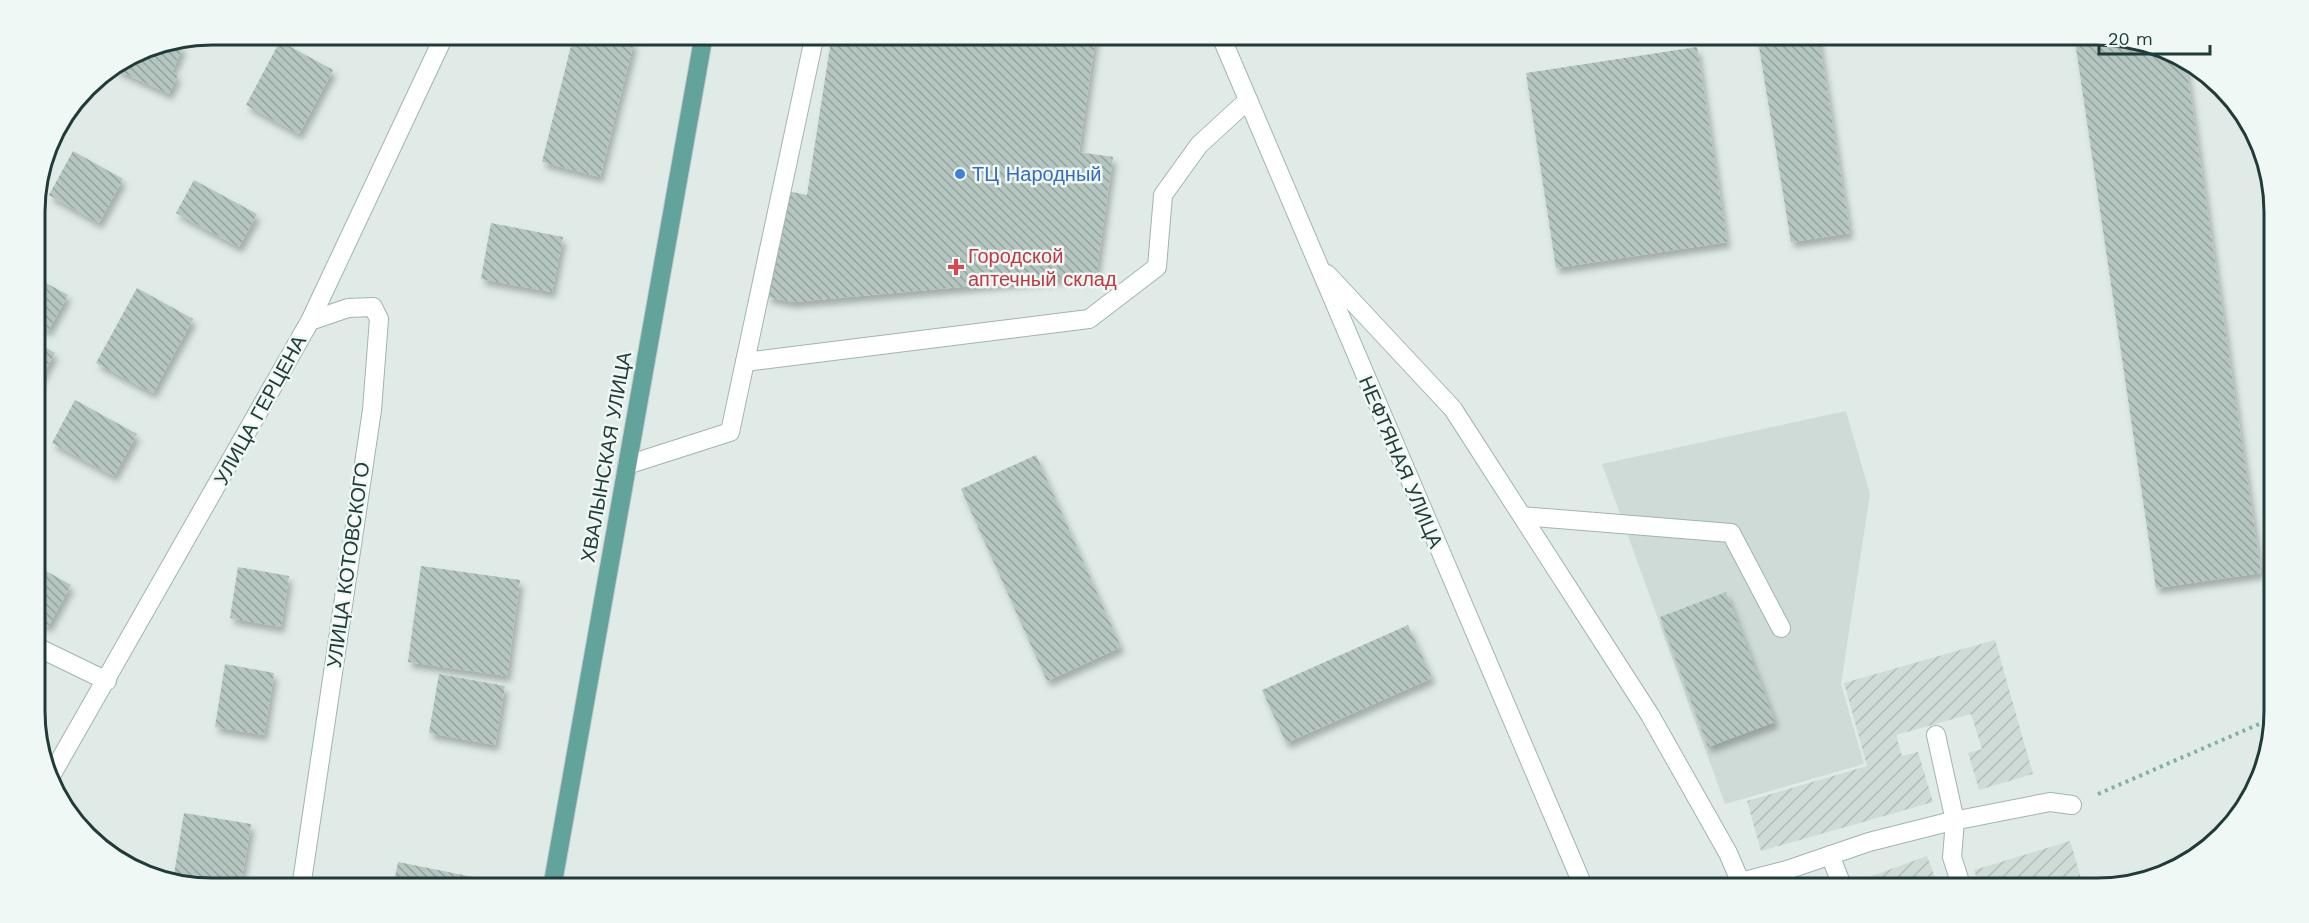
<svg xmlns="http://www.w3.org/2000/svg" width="2309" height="923" viewBox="0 0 2309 923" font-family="'Work Sans',sans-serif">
<defs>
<pattern id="industrial-furrows" width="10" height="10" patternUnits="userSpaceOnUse" patternTransform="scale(1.5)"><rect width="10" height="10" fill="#cedbd7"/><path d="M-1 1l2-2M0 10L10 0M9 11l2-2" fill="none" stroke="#b1bdb9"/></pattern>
<pattern id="building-back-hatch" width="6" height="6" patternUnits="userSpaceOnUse" patternTransform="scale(1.5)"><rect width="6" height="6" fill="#b5c6c1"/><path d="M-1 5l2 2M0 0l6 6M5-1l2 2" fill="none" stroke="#93a29e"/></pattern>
<filter id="shadow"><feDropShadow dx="3.5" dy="6" stdDeviation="3" flood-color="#0004"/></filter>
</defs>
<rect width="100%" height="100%" fill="#e0ebe8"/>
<path fill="#cedbd7" d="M 1846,411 L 1870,494 L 1841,684 L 1864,764 L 1725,804 L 1602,464 Z"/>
<g fill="url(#industrial-furrows)">
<path d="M 1995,640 L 2033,774 L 1979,790 L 1968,753 L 1982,749 L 1971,714 L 1896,735 L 1902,756 L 1918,752 L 1933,802 L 1761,851 L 1747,801 L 1867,766 L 1844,683 Z"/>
<path d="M 2070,841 L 2084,888 L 1980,888 L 1974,870 Z"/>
<path d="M 1927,856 L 1939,888 L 1861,888 L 1858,881 Z"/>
</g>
<g fill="url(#building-back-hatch)" filter="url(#shadow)">
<path d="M 574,34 L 606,34 L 634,42 L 600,177 L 542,162 Z"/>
<path d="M 832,34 L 1096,34 L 1079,152 L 1113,157 L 1096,275 L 793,302 L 767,297 L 787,191 L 807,195 Z"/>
<path d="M 1757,34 L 1818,34 L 1850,233 L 1791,242 Z"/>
<path d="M 2074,34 L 2097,34 L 2155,44 L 2186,66 L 2261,573 L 2156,588 Z"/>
<path d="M 280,41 L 333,70 L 299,134 L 246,105 Z"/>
<path d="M 173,42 L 183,47 L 172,72 L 178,75 L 169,94 L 113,68 L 144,48 Z"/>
<path d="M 1697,47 L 1727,242 L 1556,268 L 1526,73 Z"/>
<path d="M 73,151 L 123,179 L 99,223 L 49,195 Z"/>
<path d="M 194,180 L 257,214 L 239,247 L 176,213 Z"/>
<path d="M 491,223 L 563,237 L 552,292 L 481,279 Z"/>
<path d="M 35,277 L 68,295 L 48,331 L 36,324 Z"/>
<path d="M 137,288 L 193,319 L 153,393 L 96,363 Z"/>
<path d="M 36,342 L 55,353 L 36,387 Z"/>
<path d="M 75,400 L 137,434 L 114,476 L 52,443 Z"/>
<path d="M 1036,455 L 1121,647 L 1047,681 L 961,489 Z"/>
<path d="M 37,566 L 71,585 L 48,627 L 37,621 Z"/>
<path d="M 421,566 L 520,580 L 507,676 L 408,662 Z"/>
<path d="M 238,567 L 289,576 L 281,627 L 230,618 Z"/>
<path d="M 1726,592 L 1775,722 L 1708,747 L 1660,617 Z"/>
<path d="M 1408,625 L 1432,678 L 1286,743 L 1262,690 Z"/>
<path d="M 225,664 L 274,673 L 264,735 L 215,727 Z"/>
<path d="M 439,674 L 505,686 L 495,745 L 429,733 Z"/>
<path d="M 184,813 L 251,824 L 240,888 L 217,888 L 173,881 Z"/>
<path d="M 398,862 L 483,879 L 481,888 L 393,888 Z"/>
</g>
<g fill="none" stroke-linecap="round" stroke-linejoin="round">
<defs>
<g id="minor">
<path d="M 1220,34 L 1584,888"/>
<path d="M 1327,274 L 1453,409 L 1650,715 L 1728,853 L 1743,888"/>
<path d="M 745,362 L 1089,319 L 1157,267 L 1163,195 L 1199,145 L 1248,100"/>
<path d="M 627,465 L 730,432 L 815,34"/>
<path d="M 1522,516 L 1731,533 L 1781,628"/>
<path d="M 37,647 L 107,681"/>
<path d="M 1936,735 L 1955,821 L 1952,857 L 1962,888"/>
<path d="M 52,774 L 310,321 L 445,34"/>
<path d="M 1830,855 L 1843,888"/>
<path d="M 1740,882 L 1787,870 L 1869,842 L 1948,822 L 2050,802 L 2072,805"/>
<path d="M 301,888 L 372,410 L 379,319 L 373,307 L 348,308 L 310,321"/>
</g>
<path id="major" d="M 552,888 L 704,34"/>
</defs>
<use href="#minor" stroke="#a3b3b0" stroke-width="20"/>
<use href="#major" stroke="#c1c8c8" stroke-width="20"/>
<path stroke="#7fb0a8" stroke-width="4" stroke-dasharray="3 4.5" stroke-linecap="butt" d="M 2098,794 L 2273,718"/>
<use href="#minor" stroke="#fff" stroke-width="18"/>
<use href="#major" stroke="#62a39c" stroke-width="18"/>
</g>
<circle fill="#3f7fe0" stroke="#f0f8f5" stroke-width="2" cx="960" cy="174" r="6"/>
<path fill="#e0444e" stroke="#f0f8f5" stroke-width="2" d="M953 258h6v6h6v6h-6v6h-6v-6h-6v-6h6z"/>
<g text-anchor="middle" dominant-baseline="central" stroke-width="5" stroke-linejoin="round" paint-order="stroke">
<g font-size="20" fill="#366cbe" stroke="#f0f8f5" text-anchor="start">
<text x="972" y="174">ТЦ Народный</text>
</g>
<g font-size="20" fill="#be3a42" stroke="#f0f8f5" text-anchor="start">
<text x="968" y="256">Городской<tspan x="968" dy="23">аптечный склад</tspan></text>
</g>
<g font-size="20" fill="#203c39" stroke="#f0f8f5">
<text transform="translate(260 410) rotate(-61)">УЛИЦА ГЕРЦЕНА</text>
<text transform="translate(606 457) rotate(-80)">ХВАЛЫНСКАЯ УЛИЦА</text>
<text transform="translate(1401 462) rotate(67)">НЕФТЯНАЯ УЛИЦА</text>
<text transform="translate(348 565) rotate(-82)">УЛИЦА КОТОВСКОГО</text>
</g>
</g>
<path d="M0 0H2309V923H0ZM212 45H2097A167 167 0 0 1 2264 212V711A167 167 0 0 1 2097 878H212A167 167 0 0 1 45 711V212A167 167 0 0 1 212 45Z" fill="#f0f8f5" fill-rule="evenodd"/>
<path fill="none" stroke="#203c39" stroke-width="3" d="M212 45H2097A167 167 0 0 1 2264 212V711A167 167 0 0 1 2097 878H212A167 167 0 0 1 45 711V212A167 167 0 0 1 212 45Z"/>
<path d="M2099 45v9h111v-9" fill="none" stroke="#203c39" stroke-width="3"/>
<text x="2108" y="45" font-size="18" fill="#203c39" stroke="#f0f8f5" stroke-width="4.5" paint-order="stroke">20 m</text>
</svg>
